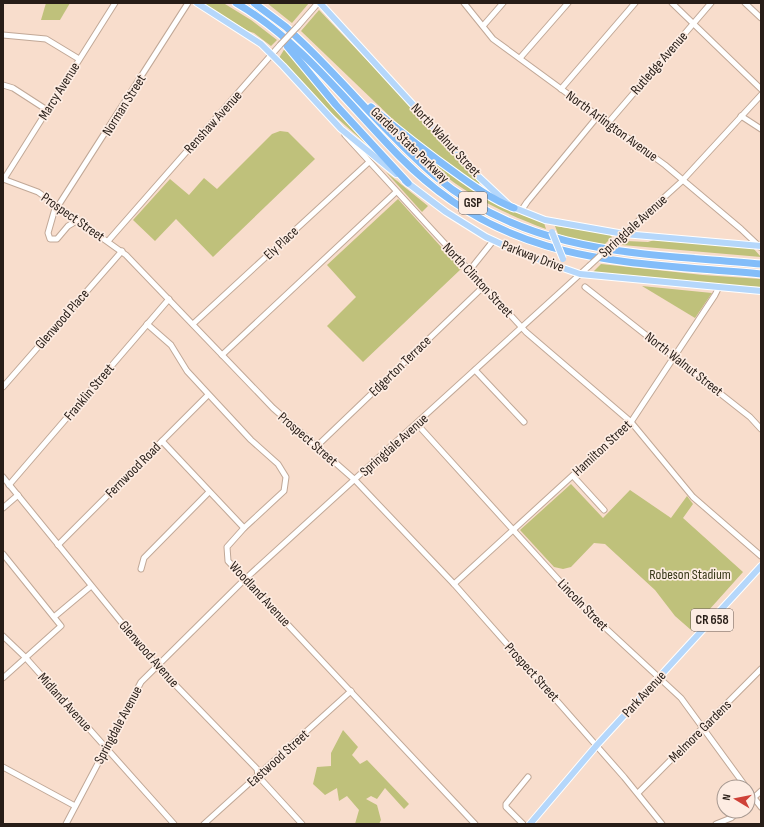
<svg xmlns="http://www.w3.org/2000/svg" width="764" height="827" viewBox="0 0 764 827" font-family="'Sofia Sans Condensed',sans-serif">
<rect width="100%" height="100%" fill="#f8ddcc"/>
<g fill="#bfc17b">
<path d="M 46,3 L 70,3 L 60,20 L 41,20 Z"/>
<path d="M 201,3 L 225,4 L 251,20 L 277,40 L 271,46 L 254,33 L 248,31 Z"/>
<path d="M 267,3 L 309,3 L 292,23 Z"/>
<path d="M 319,10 L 408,103 L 480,182 L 478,186 L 402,128 L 301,31 Z"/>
<path d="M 285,48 L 327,101 L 381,157 L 328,110 L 279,58 Z"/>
<path d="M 280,131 L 288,132 L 315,159 L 213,257 L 176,219 L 155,241 L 133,220 L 170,179 L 189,195 L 204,178 L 217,189 L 272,134 Z"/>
<path d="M 406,141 L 491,200 L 515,212 L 544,223 L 546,229 C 511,216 478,201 448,178 C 433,167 420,153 406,141 Z"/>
<path d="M 386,172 L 428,206 L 422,212 Z"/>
<path d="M 398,199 L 461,269 L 363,362 L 327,326 L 356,297 L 327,265 Z"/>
<path d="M 555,226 L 609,234 L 612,237 L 604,245 L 577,240 L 558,234 Z"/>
<path d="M 654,240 L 753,248 L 761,257 L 622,245 L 626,241 L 648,242 Z"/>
<path d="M 601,264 L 703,275 L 761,279 L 761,287 L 682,282 L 593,272 Z"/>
<path d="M 642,286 L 712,293 L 695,318 Z"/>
<path d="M 571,484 L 603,518 L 630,490 L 671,518 L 687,496 L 693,504 L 683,518 L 743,572 L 691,630 L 675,616 L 655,590 L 605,544 L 594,543 L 571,567 L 563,569 L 554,567 L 520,530 Z"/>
<path d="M 343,730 L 358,747 L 352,755 L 360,764 L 367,760 L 409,804 L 404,809 L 385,788 L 377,799 L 371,796 L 366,799 L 377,805 L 381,820 L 379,824 L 355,824 L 359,810 L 347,796 L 339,801 L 337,788 L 325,795 L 313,784 L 317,767 L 331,766 L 331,753 Z"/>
</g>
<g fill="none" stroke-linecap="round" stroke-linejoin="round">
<defs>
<g id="minor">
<path d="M 464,3 L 493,39 L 665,165 L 741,229 L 760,247"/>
<path d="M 672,3 L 761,89"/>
<path d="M 745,3 L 761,18"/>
<path d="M 298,26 L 318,3"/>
<path d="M 483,26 L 503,3"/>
<path d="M 3,35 L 46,39 L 79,59"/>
<path d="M 520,58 L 568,3"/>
<path d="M 3,85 L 13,88 L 47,110"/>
<path d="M 561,89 L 635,3"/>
<path d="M 741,116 L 761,129"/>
<path d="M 608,123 L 711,3"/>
<path d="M 345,135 L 526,332 L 631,422 L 693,497 L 761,556"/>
<path d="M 3,179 L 38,192 L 126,255 L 273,408 L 355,480 L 454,584 L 624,777 L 662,824"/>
<path d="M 4,179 L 115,3"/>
<path d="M 56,205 L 48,233 L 50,239 L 57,239 L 68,226 L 78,220"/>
<path d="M 58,206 L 188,3"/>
<path d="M 521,211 L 527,202 L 598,116"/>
<path d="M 108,241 L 280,45"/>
<path d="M 615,242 L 681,182 L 761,95"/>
<path d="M 469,271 L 493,241"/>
<path d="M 585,287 L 750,417 L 761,429"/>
<path d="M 147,324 L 171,345 L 187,371 L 251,440 L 278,464 L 286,477 L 284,491 L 244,528 L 227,547 L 228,561 L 475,824"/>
<path d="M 193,324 L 369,162"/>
<path d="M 222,355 L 396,192"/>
<path d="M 475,370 L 524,422"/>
<path d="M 3,387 L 122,251"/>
<path d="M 417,424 L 585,609 L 681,698 L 746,787"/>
<path d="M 162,441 L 244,528"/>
<path d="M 317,446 L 483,287"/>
<path d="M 573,476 L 604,510"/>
<path d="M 3,477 L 157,666 L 257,769 L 258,776 L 302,824"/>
<path d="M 9,485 L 169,299"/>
<path d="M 3,508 L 18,495"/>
<path d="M 58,545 L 208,395"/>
<path d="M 3,554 L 61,626 L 3,678"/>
<path d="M 141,569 L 144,558 L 209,492"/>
<path d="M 454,584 L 631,422 L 715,295 L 719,287"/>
<path d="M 54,617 L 91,586"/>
<path d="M 3,636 L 25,657 L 174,824"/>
<path d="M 3,767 L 75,806"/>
<path d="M 748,790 L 761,807"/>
<path d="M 638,793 L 761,669"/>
<path d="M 748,803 L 761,791"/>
<path d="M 66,824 L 141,682 L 244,580 L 589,266"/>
<path d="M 204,824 L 351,691"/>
<path d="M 523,824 L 506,807 L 506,804 L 528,777"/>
<path d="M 716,824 L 731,818 L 739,811"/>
</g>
<g id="major">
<path d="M 197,3 L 261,44 L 283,66 L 341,129 L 396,174"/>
<path d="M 320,3 L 479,177 L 510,206 L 545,220 L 624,234 L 761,246"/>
<path d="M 405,181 L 446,212 L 486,237 L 523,254 L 580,274 L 761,291"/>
<path d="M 530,824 L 597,745 L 761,566"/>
</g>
<g id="highway">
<path d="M 236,3 C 299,39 350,106 400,157 C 507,266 621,261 761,274"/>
<path d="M 254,3 L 286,27 L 303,43 C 348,86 388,136 435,176 C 530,256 644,253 761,264"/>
<path d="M 287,46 L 336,105 L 408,183"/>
<path d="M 371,107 C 400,132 430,155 461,177 C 478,189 495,201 514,208"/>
</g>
</defs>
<use href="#minor" stroke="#c1a897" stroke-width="7"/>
<use href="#major" stroke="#fff" stroke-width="8"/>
<use href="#highway" stroke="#fff" stroke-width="9"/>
<use href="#minor" stroke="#fff" stroke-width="5"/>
<use href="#major" stroke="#b5d7fb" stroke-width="6"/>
<use href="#highway" stroke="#83bdf9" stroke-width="7"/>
<defs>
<g id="minor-bridge">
<path d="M 280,45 L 298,26"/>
<path d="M 589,266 L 615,242"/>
</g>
<path id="major-bridge" d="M 552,232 L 563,259"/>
</defs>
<use href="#minor-bridge" stroke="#c1a897" stroke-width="7" stroke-linecap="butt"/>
<use href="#major-bridge" stroke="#fff" stroke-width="8" stroke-linecap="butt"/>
<use href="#minor-bridge" stroke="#fff" stroke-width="5"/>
<use href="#major-bridge" stroke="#b5d7fb" stroke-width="6"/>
</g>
<g text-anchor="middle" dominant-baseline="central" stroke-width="3.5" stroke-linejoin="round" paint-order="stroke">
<g fill="#fdece2" stroke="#675b54" stroke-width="1">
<rect x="459" y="192" width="28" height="22" rx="3"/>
<rect x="691" y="609" width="42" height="22" rx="3"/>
</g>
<g font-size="13" font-weight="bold" fill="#271d17">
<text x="473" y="203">GSP</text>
<text x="712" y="620">CR 658</text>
</g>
<g font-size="14" fill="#271d17" stroke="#fdece2">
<text transform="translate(659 63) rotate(-49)">Rutledge Avenue</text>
<text transform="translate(59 91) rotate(-58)">Marcy Avenue</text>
<text transform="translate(124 105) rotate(-58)">Norman Street</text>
<text transform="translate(213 122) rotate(-48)">Renshaw Avenue</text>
<text transform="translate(612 126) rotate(36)">North Arlington Avenue</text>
<text transform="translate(446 140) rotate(47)">North Walnut Street</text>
<text transform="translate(410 145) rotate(44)">Garden State Parkway</text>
<text transform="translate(73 217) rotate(35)">Prospect Street</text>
<text transform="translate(633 226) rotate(-42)">Springdale Avenue</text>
<text transform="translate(281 243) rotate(-43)">Ely Place</text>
<text transform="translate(533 256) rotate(21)">Parkway Drive</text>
<text transform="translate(478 280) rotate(47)">North Clinton Street</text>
<text transform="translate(62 319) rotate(-49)">Glenwood Place</text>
<text transform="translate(684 364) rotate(38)">North Walnut Street</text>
<text transform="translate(400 366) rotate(-44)">Edgerton Terrace</text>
<text transform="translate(89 392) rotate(-50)">Franklin Street</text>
<text transform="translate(308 439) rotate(41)">Prospect Street</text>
<text transform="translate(394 445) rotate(-42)">Springdale Avenue</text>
<text transform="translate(602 448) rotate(-43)">Hamilton Street</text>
<text transform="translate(133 470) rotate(-45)">Fernwood Road</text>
<text transform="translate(260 594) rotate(47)">Woodland Avenue</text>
<text transform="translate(583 605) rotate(46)">Lincoln Street</text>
<text transform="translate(149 654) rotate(49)">Glenwood Avenue</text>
<text transform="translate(532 672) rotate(48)">Prospect Street</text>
<text transform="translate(644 694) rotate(-47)">Park Avenue</text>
<text transform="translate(65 702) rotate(48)">Midland Avenue</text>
<text transform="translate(118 725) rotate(-62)">Springdale Avenue</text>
<text transform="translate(700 731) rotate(-45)">Melmore Gardens</text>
<text transform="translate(278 758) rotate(-42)">Eastwood Street</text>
</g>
<g font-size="14" fill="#373717" stroke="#fdece2">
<text x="690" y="574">Robeson Stadium</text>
</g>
</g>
<rect width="764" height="827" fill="none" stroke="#271d17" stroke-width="8"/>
<g transform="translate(736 799) rotate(280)"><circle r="19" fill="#fdece2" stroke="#a79991"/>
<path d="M0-3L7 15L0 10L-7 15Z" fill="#cf4138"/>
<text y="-6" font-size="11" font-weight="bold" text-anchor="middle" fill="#271d17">N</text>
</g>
</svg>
